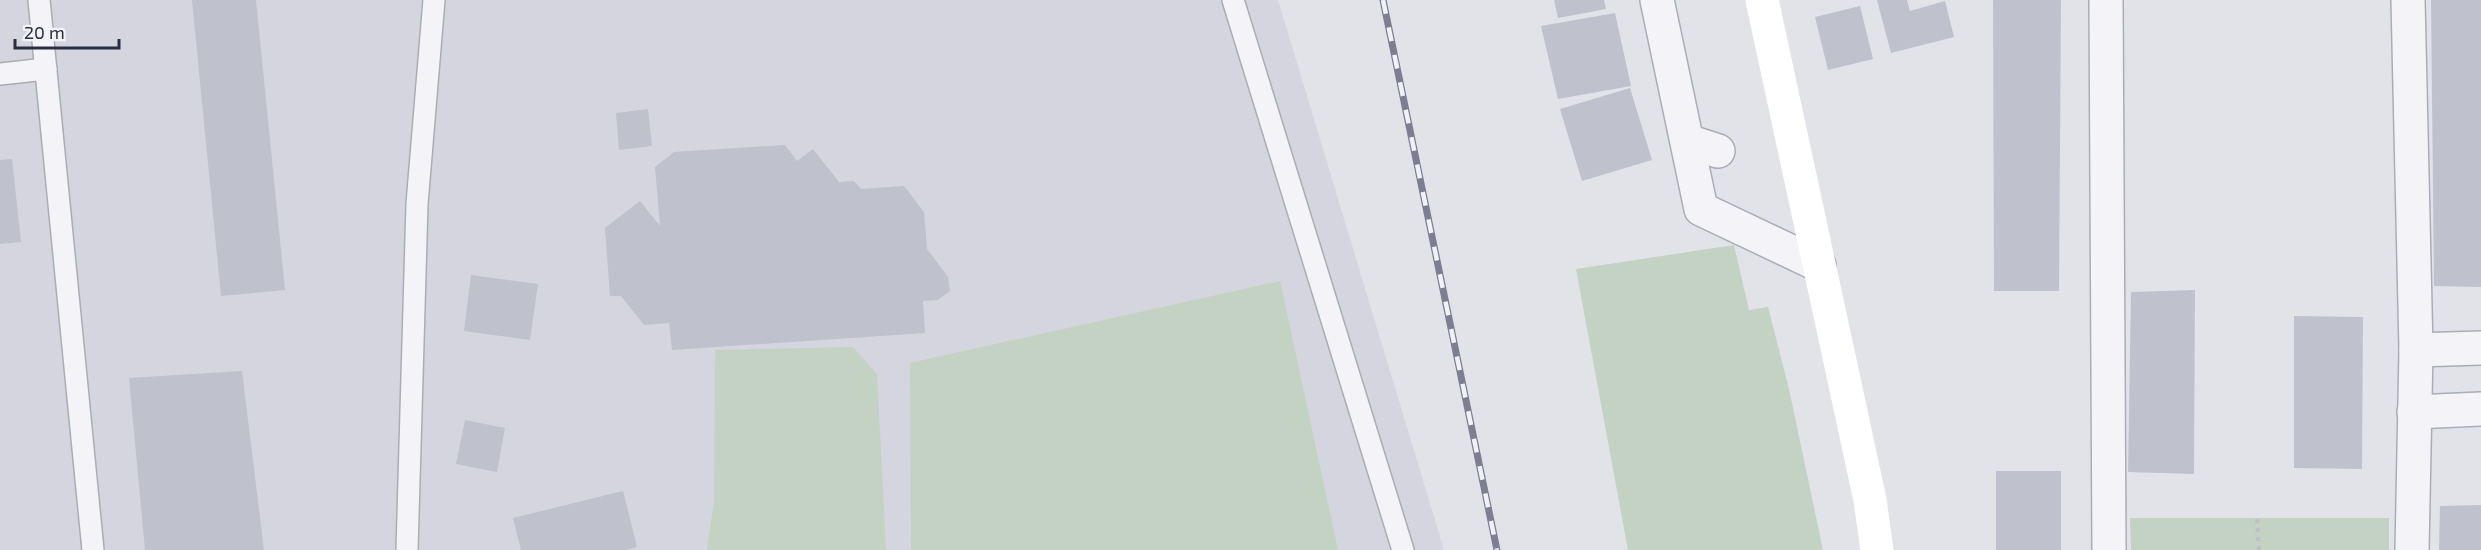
<svg xmlns="http://www.w3.org/2000/svg" width="2481" height="550" viewBox="0 0 2481 550" font-family="'Exo 2',sans-serif">
<rect width="100%" height="100%" fill="#e1e3e9"/>
<path fill="#d4d5de" d="M 0,0 L 1278,0 L 1444,550 L 0,550 Z"/>
<g fill="#c3d2c3">
<path d="M 1734,245 L 1749,310 L 1768,307 L 1789,389 L 1823,550 L 1628,550 L 1576,269 Z"/>
<path d="M 1280,281 L 1338,550 L 911,550 L 910,363 Z"/>
<path d="M 853,347 L 877,374 L 886,550 L 707,550 L 714,501 L 715,350 Z"/>
<path d="M 2130,518 L 2389,518 L 2389,550 L 2131,550 Z"/>
</g>
<g fill="#bfc1cc">
<path d="M 192,0 L 256,0 L 285,290 L 221,296 Z"/>
<path d="M 1554,0 L 1604,0 L 1606,9 L 1558,18 Z"/>
<path d="M 1877,0 L 1907,0 L 1910,11 L 1945,1 L 1954,37 L 1891,53 Z"/>
<path d="M 1993,0 L 2061,0 L 2059,291 L 1994,291 Z"/>
<path d="M 2431,0 L 2481,0 L 2481,287 L 2434,286 Z"/>
<path d="M 1860,6 L 1873,59 L 1828,70 L 1815,17 Z"/>
<path d="M 1615,13 L 1631,86 L 1558,99 L 1541,26 Z"/>
<path d="M 1630,88 L 1652,160 L 1582,181 L 1560,109 Z"/>
<path d="M 648,109 L 652,146 L 619,150 L 616,113 Z"/>
<path d="M 785,145 L 797,161 L 813,149 L 839,182 L 854,181 L 861,189 L 904,186 L 924,212 L 927,249 L 948,277 L 950,291 L 938,300 L 923,301 L 925,333 L 672,350 L 669,323 L 644,325 L 621,296 L 610,296 L 605,228 L 640,201 L 660,226 L 655,167 L 674,152 Z"/>
<path d="M 12,159 L 21,242 L 0,244 L 0,160 Z"/>
<path d="M 471,275 L 538,284 L 530,340 L 464,331 Z"/>
<path d="M 2195,290 L 2194,474 L 2128,472 L 2131,292 Z"/>
<path d="M 2294,316 L 2363,317 L 2362,469 L 2294,468 Z"/>
<path d="M 242,371 L 264,550 L 145,550 L 129,378 Z"/>
<path d="M 465,420 L 505,428 L 497,472 L 456,464 Z"/>
<rect x="1996" y="471" width="65" height="79"/>
<path d="M 623,491 L 637,547 L 626,550 L 521,550 L 513,518 Z"/>
<path d="M 2481,505 L 2481,550 L 2439,550 L 2440,506 Z"/>
</g>
<g fill="none" stroke-linecap="round" stroke-linejoin="round">
<defs>
<g id="lane">
<path d="M 39,0 L 93,550"/>
<path d="M 1233,0 L 1403,550"/>
<path d="M 0,74 L 46,69"/>
<path d="M 407,550 L 417,204 L 434,0"/>
</g>
<g id="street">
<path d="M 1657,0 L 1701,209 L 1819,265"/>
<path d="M 2106,0 L 2109,550"/>
<path d="M 2408,0 L 2416,350 L 2412,550"/>
<path d="M 1687,141 L 1718,151"/>
<path d="M 2416,350 L 2481,348"/>
<path d="M 2414,412 L 2481,409"/>
</g>
</defs>
<use href="#lane" stroke="#aaadb6" stroke-width="24"/>
<use href="#street" stroke="#aaadb6" stroke-width="36"/>
<path stroke="#c0c1c8" stroke-width="4" stroke-dasharray="4.5 4.5" stroke-linecap="butt" d="M 2257,519 L 2259,550"/>
<use href="#lane" stroke="#f4f4f8" stroke-width="21"/>
<use href="#street" stroke="#f4f4f8" stroke-width="33"/>
<path stroke="#fff" stroke-width="33" d="M 1762,0 L 1870,500 L 1877,550"/>
<defs>
<path id="rail" d="M 1383,0 L 1497,550"/>
</defs>
<use href="#rail" stroke="#7c7f92" stroke-width="7"/>
<use href="#rail" stroke="#f1f2f7" stroke-width="4.5" stroke-dasharray="14" stroke-linecap="butt"/>
</g>
<path d="M15 39v9h104v-9" fill="none" stroke="#2b2e40" stroke-width="3"/>
<text x="24" y="39" font-size="18" fill="#2b2e40" stroke="#f1f2f7" stroke-width="4.5" paint-order="stroke">20 m</text>
</svg>
